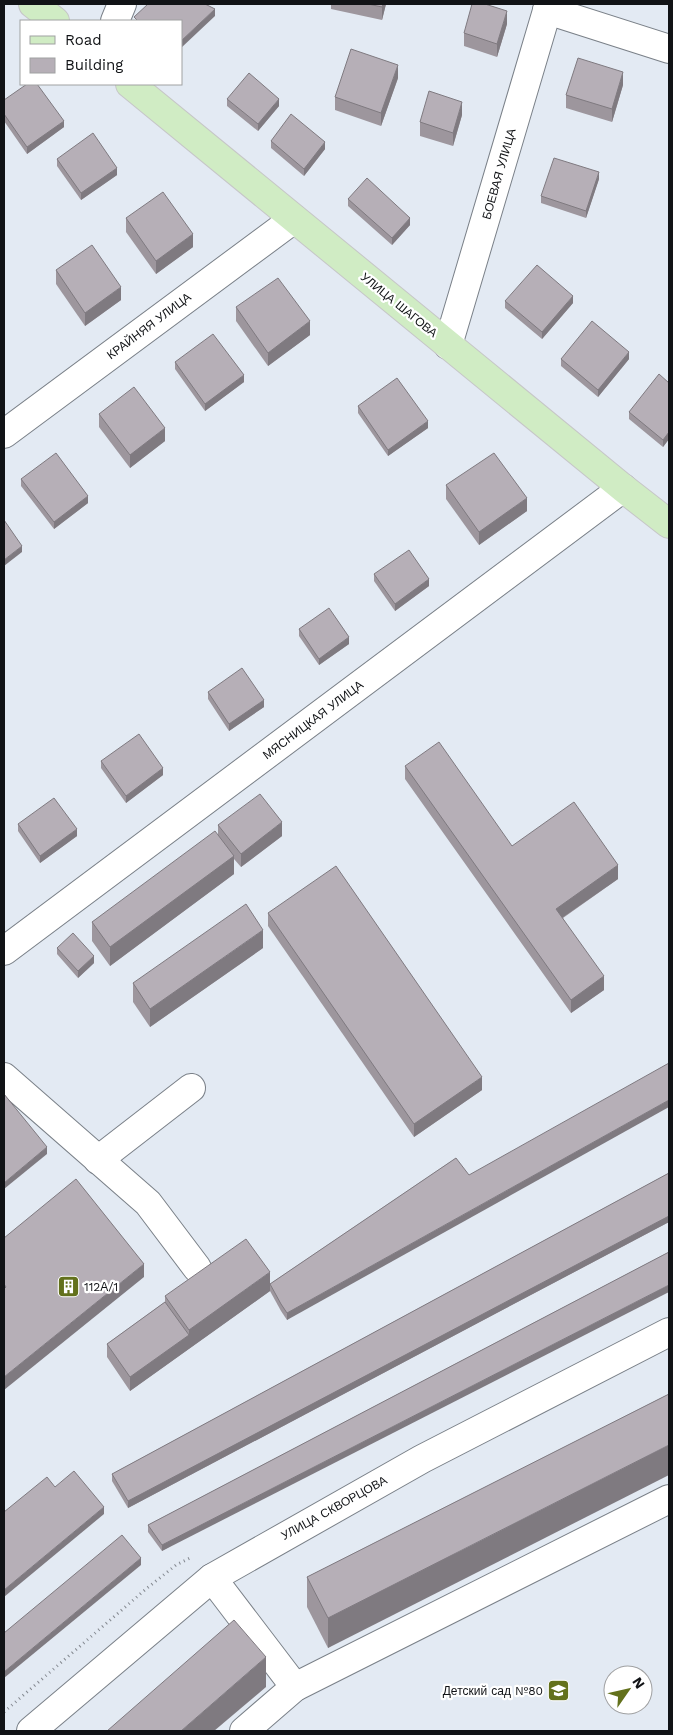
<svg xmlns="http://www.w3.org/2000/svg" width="673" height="1735" viewBox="0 0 673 1735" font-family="'Work Sans',sans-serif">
<rect width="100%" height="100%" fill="#e3eaf3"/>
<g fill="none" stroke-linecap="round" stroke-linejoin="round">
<defs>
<g id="minor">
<path d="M 547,10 L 669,49"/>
<path d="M 115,21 L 122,4"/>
<path d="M 448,345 L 549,4"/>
<path d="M 4,434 L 294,219"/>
<path d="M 4,951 L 623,488"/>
<path d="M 4,1077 L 148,1203 L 197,1268"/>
<path d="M 98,1160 L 191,1088"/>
<path d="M 212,1578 L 295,1687"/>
<path d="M 31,1731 L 212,1578 L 422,1459 L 669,1332"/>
<path d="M 244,1731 L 295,1687 L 669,1499"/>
</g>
<g id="major">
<path d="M 33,4 L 55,21"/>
<path d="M 130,84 L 623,488 L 669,524"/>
</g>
</defs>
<use href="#minor" stroke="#7a8088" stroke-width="30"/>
<use href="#major" stroke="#c6c6c7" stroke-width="30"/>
<path stroke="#848990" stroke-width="3" stroke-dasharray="1 4" stroke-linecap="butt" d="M 4,1712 L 146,1589 L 176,1565 L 190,1558"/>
<use href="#minor" stroke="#fff" stroke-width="28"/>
<use href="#major" stroke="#d0ecc4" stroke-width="28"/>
</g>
<g fill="#9d969d">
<path d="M 331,4 L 386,4 L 382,20 L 331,9 Z"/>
<path d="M 507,24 L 497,57 L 464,46 L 464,33 Z"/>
<path d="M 398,78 L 381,126 L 335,110 L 335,97 Z"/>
<path d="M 623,85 L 612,122 L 566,108 L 566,95 Z"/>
<path d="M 227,99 L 279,106 L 258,131 L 227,106 Z"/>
<path d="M 4,100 L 64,127 L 27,154 L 4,121 Z"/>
<path d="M 462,115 L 453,146 L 420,136 L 420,122 Z"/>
<path d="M 271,141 L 325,149 L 304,176 L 271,148 Z"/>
<path d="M 57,159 L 117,175 L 81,200 L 57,166 Z"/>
<path d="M 599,179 L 586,218 L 541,203 L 541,196 Z"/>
<path d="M 348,199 L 410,225 L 392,245 L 348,206 Z"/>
<path d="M 126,218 L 193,247 L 156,274 L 126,232 Z"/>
<path d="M 56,270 L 121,300 L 85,326 L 56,284 Z"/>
<path d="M 505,301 L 573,303 L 542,339 L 505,308 Z"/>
<path d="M 236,307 L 310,335 L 268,366 L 236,321 Z"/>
<path d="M 561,359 L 629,359 L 598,397 L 561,366 Z"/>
<path d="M 175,362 L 244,382 L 205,411 L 175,369 Z"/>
<path d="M 669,383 L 669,439 L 663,447 L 629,419 L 629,412 Z"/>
<path d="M 358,406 L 428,428 L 388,456 L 358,413 Z"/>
<path d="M 99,414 L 165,441 L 130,468 L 99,427 Z"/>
<path d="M 21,479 L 88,503 L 54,529 L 21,486 Z"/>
<path d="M 446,485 L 527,511 L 479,545 L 446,499 Z"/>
<path d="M 374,574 L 429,586 L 395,611 L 374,581 Z"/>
<path d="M 299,629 L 349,644 L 319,665 L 299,636 Z"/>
<path d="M 208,692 L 264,707 L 229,731 L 208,699 Z"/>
<path d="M 101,761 L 163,775 L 126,803 L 101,768 Z"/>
<path d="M 405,766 L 512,846 L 618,879 L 563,918 L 604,990 L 571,1013 L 405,779 Z"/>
<path d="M 18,824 L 77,836 L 40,863 L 18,831 Z"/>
<path d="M 218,825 L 282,836 L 241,867 L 234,859 L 234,874 L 110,966 L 92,941 L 92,922 L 218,835 Z"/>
<path d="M 268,913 L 482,1090 L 414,1137 L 268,926 Z"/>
<path d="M 57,948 L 94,963 L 78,978 L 57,954 Z"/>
<path d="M 263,948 L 150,1027 L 133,1002 L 133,983 Z"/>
<path d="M 456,1158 L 287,1320 L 281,1311 L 270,1291 L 270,1284 Z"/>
<path d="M 669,1173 L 669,1222 L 128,1508 L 112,1481 L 112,1474 Z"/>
<path d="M 669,1252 L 162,1551 L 148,1532 L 148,1525 Z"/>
<path d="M 270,1291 L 130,1391 L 107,1357 L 107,1344 L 165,1302 L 165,1296 Z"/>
<path d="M 669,1394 L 328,1648 L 307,1607 L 307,1577 Z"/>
</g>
<g fill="#7f7a80">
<path d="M 383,4 L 386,4 L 382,20 L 382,7 Z"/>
<path d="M 215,9 L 215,16 L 181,48 L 181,41 Z"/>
<path d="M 507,11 L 507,24 L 497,57 L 497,44 Z"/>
<path d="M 398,65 L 398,78 L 381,126 L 381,113 Z"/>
<path d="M 623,72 L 623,85 L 612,122 L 612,109 Z"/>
<path d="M 279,99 L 279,106 L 258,131 L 258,124 Z"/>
<path d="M 462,102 L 462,115 L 453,146 L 453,133 Z"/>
<path d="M 64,121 L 64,127 L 27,154 L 27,147 Z"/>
<path d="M 325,142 L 325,149 L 304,176 L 304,169 Z"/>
<path d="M 117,168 L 117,175 L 81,200 L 81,193 Z"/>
<path d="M 599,172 L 599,179 L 586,218 L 586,211 Z"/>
<path d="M 410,218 L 410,225 L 392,245 L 392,238 Z"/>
<path d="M 193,234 L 193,247 L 156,274 L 156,261 Z"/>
<path d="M 121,287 L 121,300 L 85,326 L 85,313 Z"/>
<path d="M 573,296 L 573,303 L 542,339 L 542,332 Z"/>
<path d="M 310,321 L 310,335 L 268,366 L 268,353 Z"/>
<path d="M 629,352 L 629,359 L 598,397 L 598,390 Z"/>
<path d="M 244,375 L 244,382 L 205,411 L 205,404 Z"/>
<path d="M 428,421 L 428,428 L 388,456 L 388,450 Z"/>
<path d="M 165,428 L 165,441 L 130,468 L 130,455 Z"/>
<path d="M 669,432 L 669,439 L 663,447 L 663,440 Z"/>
<path d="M 88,496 L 88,503 L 54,529 L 54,522 Z"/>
<path d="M 527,498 L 527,511 L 479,545 L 479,532 Z"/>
<path d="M 22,546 L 22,552 L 4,566 L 4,560 Z"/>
<path d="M 429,579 L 429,586 L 395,611 L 395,604 Z"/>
<path d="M 349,637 L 349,644 L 319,665 L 319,659 Z"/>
<path d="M 264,700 L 264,707 L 229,731 L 229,724 Z"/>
<path d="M 163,768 L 163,775 L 126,803 L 126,796 Z"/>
<path d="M 282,822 L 282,836 L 241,867 L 241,854 Z"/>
<path d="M 77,829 L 77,836 L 40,863 L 40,856 Z"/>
<path d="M 234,856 L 234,874 L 110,966 L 110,947 Z"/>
<path d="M 618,865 L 618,879 L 556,922 L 556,909 Z"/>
<path d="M 263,930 L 263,948 L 150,1027 L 150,1009 Z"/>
<path d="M 94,956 L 94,963 L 78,978 L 78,971 Z"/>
<path d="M 604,976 L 604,990 L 571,1013 L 571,1000 Z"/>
<path d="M 482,1077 L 482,1090 L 414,1137 L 414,1124 Z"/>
<path d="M 669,1100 L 669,1107 L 287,1320 L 287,1313 Z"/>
<path d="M 47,1147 L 47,1154 L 4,1189 L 4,1183 Z"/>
<path d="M 669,1216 L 669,1222 L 128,1508 L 128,1501 Z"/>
<path d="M 144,1264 L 144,1277 L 4,1390 L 4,1377 Z"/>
<path d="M 270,1272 L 270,1291 L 130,1391 L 130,1377 L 189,1335 L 189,1330 Z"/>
<path d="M 669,1285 L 669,1292 L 162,1551 L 162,1545 Z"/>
<path d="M 669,1445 L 669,1475 L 328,1648 L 328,1618 Z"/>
<path d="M 104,1507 L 104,1514 L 4,1597 L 4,1590 Z"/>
<path d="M 141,1558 L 141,1565 L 4,1678 L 4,1672 Z"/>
<path d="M 266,1657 L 266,1687 L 214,1731 L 181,1731 Z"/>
</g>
<g fill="#b6afb7" stroke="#7f7a80">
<path d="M 148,4 L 205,4 L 215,9 L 181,41 L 181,21 L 138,21 L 134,17 Z"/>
<path d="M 368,4 L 383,4 L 382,7 Z"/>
<path d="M 472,4 L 485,4 L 507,11 L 497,44 L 464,33 Z"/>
<path d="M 351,49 L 398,65 L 381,113 L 335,97 Z"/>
<path d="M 578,58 L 623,72 L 612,109 L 566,95 Z"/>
<path d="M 249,73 L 279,99 L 258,124 L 227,99 Z"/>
<path d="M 27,84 L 37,84 L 64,121 L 27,147 L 4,114 L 4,100 Z"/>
<path d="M 429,91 L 462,102 L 453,133 L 420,122 Z"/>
<path d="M 291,114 L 325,142 L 304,169 L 271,141 Z"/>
<path d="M 93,133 L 117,168 L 81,193 L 57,159 Z"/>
<path d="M 554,158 L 599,172 L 586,211 L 541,196 Z"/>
<path d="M 367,178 L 410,218 L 392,238 L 348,199 Z"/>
<path d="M 163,192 L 193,234 L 156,261 L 126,218 Z"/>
<path d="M 92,245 L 121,287 L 85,313 L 56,270 Z"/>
<path d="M 537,265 L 573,296 L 542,332 L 505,301 Z"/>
<path d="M 278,278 L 310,321 L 268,353 L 236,307 Z"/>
<path d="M 592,321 L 629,352 L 598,390 L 561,359 Z"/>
<path d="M 213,334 L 244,375 L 205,404 L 175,362 Z"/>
<path d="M 659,374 L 669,383 L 669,432 L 663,440 L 629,412 Z"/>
<path d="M 397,378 L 428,421 L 388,450 L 358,406 Z"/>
<path d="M 134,387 L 165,428 L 130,455 L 99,414 Z"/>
<path d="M 56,453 L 88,496 L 54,522 L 21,479 Z"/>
<path d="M 494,453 L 527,498 L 479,532 L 446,485 Z"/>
<path d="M 4,520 L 22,546 L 4,560 Z"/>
<path d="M 409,550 L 429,579 L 395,604 L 374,574 Z"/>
<path d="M 329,608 L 349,637 L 319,659 L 299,629 Z"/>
<path d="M 242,668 L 264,700 L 229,724 L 208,692 Z"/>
<path d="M 139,734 L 163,768 L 126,796 L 101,761 Z"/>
<path d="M 439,742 L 512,846 L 574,802 L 618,865 L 556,909 L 604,976 L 571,1000 L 405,766 Z"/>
<path d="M 260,794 L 282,822 L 241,854 L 218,825 Z"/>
<path d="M 54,798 L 77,829 L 40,856 L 18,824 Z"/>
<path d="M 215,831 L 234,856 L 110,947 L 92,922 Z"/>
<path d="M 336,866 L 482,1077 L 414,1124 L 268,913 Z"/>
<path d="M 246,904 L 263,930 L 150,1009 L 133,983 Z"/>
<path d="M 73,933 L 94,956 L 78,971 L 57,948 Z"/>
<path d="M 669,1063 L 669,1100 L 287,1313 L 281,1304 L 270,1284 L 456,1158 L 469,1175 Z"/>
<path d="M 4,1094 L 47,1147 L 4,1183 Z"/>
<path d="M 669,1173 L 669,1216 L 128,1501 L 112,1474 Z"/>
<path d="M 76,1179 L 144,1264 L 4,1377 L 4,1289 L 6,1287 L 4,1284 L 4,1238 Z"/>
<path d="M 246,1239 L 270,1272 L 189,1330 L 165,1296 Z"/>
<path d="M 669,1252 L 669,1285 L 162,1545 L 148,1525 Z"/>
<path d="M 165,1302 L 189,1335 L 130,1377 L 107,1344 Z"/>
<path d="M 669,1394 L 669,1445 L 328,1618 L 307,1577 Z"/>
<path d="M 74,1471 L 104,1507 L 4,1590 L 4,1512 L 47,1477 L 55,1487 Z"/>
<path d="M 122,1535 L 141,1558 L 4,1672 L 4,1633 Z"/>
<path d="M 234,1620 L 266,1657 L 181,1731 L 107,1731 Z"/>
</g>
<defs>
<symbol id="building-square" viewBox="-11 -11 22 22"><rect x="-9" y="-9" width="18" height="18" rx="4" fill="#63711c" stroke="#fff"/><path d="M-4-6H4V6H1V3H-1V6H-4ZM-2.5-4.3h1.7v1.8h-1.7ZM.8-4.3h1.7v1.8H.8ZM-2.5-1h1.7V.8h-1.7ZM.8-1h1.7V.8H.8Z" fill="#fff"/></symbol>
<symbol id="school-square" viewBox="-11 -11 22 22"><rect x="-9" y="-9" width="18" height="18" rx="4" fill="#63711c" stroke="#fff"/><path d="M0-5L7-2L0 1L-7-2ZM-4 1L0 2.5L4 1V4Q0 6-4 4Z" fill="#fff"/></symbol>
</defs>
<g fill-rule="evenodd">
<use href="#building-square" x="56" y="1274" width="25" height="25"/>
<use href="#school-square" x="546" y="1678" width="25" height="25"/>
</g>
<g text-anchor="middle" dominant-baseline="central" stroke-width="4.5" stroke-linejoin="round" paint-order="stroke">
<g font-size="12" fill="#111316" stroke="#fff">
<text transform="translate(499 174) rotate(-74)">БОЕВАЯ УЛИЦА</text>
<text transform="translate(399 305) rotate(39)">УЛИЦА ШАГОВА</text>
<text transform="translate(149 326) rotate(-37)">КРАЙНЯЯ УЛИЦА</text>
<text transform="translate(313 720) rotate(-37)">МЯСНИЦКАЯ УЛИЦА</text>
<text transform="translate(334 1508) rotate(-29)">УЛИЦА СКВОРЦОВА</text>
</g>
<g font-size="12" fill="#111316" stroke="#fff" text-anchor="start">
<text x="84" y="1287">112А/1</text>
<text x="543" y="1691" text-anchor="end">Детский сад №80</text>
</g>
</g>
<rect width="673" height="1735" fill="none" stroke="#111316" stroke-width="10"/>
<rect x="20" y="20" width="162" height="65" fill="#ffffff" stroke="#a0a1a2"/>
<rect x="30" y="36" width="25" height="8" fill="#d0ecc4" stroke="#a0a1a2"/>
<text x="65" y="45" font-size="15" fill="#111316">Road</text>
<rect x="30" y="58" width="25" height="15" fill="#b6afb7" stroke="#a0a1a2"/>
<text x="65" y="70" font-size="15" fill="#111316">Building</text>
<g transform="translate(628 1690) rotate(56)"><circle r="24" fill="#ffffff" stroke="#a0a1a2"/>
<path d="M0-4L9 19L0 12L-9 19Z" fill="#63711c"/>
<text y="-8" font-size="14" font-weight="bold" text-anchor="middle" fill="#111316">N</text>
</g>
</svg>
